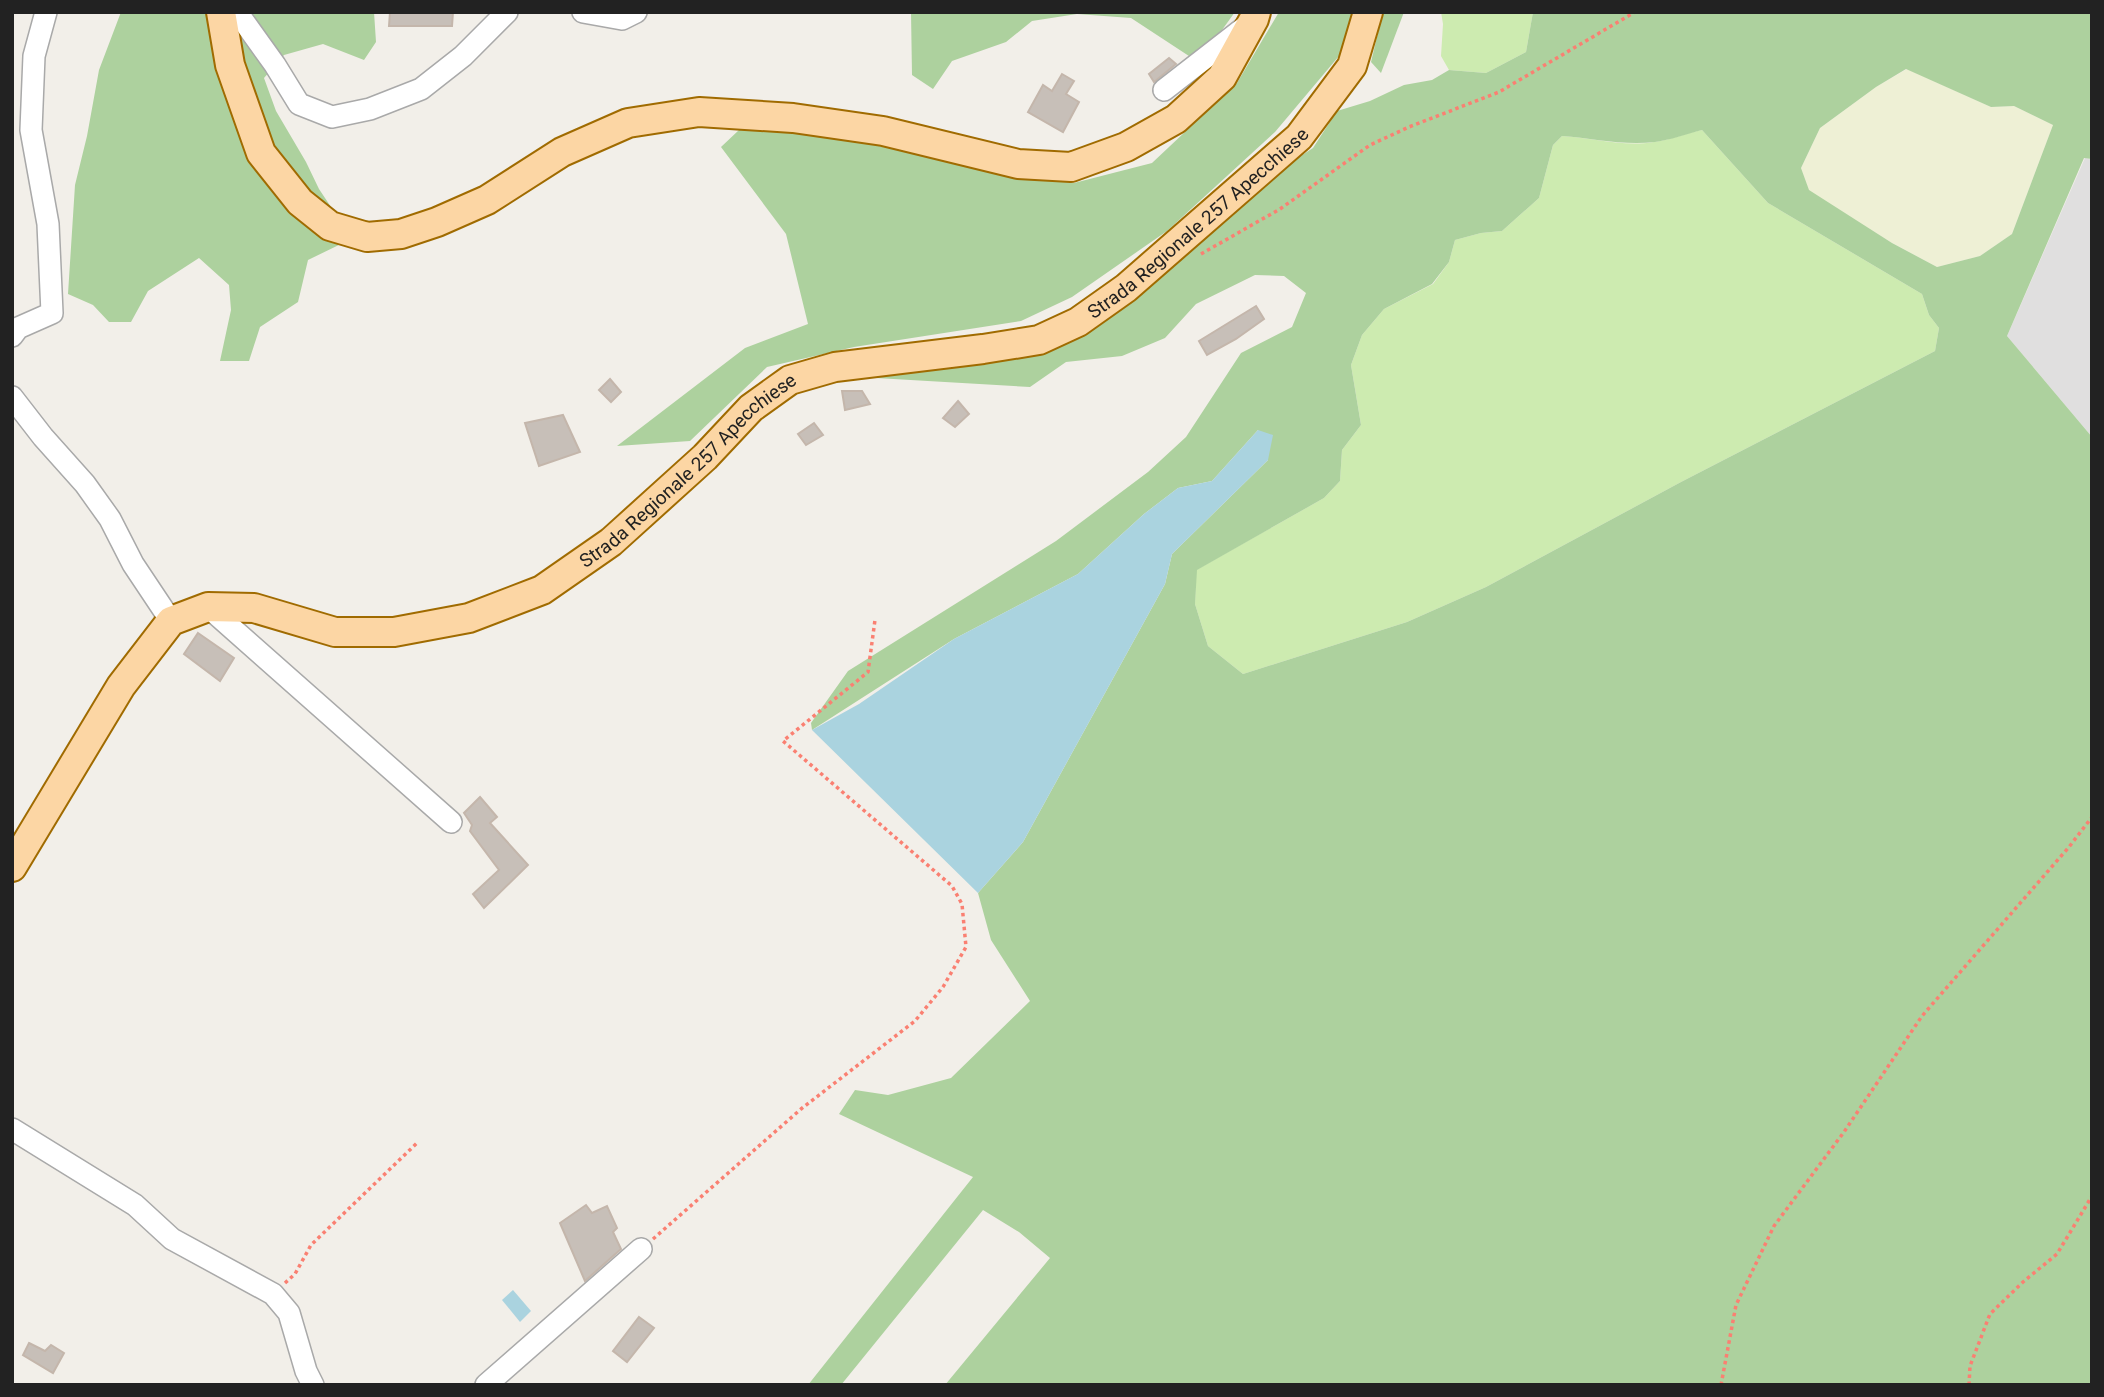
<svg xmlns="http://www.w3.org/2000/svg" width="2104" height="1397" viewBox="0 0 2104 1397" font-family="Roboto,sans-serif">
<rect width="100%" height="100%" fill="#f2efe9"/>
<path fill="#e0dfdf" d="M 2085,158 L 2092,159 L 2092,437 L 2007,336 Z"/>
<path fill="#eef0d5" d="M 1907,69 L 1991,107 L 2014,106 L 2053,125 L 2012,234 L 1980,256 L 1937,267 L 1892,243 L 1809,191 L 1801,168 L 1820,128 L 1876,87 Z"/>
<g fill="#cdebb0">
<path d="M 1441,12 L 1533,12 L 1526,52 L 1486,73 L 1449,70 L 1441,56 L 1443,24 Z"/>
<path d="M 1702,130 L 1768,203 L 1922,294 L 1929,315 L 1939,328 L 1935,351 L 1681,482 L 1486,587 L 1407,622 L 1243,674 L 1208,646 L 1195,604 L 1196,570 L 1324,498 L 1340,481 L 1342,450 L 1361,425 L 1351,365 L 1362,335 L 1384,309 L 1433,284 L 1449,262 L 1455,240 L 1481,233 L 1502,231 L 1539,198 L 1553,145 L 1562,136 C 1593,138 1623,147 1654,142 C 1670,140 1687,133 1702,130 Z"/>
</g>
<g fill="#add19e" fill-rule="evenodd">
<path d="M 121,12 L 374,12 L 376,42 L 364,60 L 323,44 L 284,55 L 264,78 L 276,111 L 306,162 L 319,189 L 335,213 L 345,242 L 308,260 L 298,302 L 260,327 L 249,361 L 220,361 L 231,310 L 229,285 L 199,258 L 148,291 L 131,322 L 109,322 L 93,305 L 68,294 L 75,185 L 87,136 L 99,70 Z"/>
<path d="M 911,12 L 1235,12 L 1222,30 L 1192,58 L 1131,18 L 1077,14 L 1032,21 L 1006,42 L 952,61 L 933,89 L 912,75 Z"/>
<path d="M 1279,12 L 1352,12 L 1339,56 L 1275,132 L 1167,231 L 1072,297 L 1021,321 L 854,347 L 767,367 L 690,441 L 617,446 L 745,348 L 808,324 L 786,234 L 721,147 L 739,130 L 784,131 L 915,148 L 1074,183 L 1152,163 L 1237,83 Z"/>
<path d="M 1383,12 L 1404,12 L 1381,73 L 1371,62 Z"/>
<path d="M 1533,12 L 2092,12 L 2092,159 L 2084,158 L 2007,336 L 2092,437 L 2092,1385 L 945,1385 L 1050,1258 L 1019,1232 L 983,1210 L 841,1385 L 808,1385 L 973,1177 L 839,1114 L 855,1090 L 888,1095 L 951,1078 L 1030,1001 L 991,940 L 978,893 L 1023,842 L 1165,584 L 1172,554 L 1268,460 L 1258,430 L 1212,481 L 1178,488 L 1144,514 L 1078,574 L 954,639 L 812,730 L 811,723 L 848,671 L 1056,541 L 1148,472 L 1186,437 L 1241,353 L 1292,327 L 1306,293 L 1284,276 L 1255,275 L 1196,304 L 1165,338 L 1122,356 L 1066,362 L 1030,387 L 859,377 L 1024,353 L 1177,261 L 1293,161 L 1313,148 L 1337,111 L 1370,101 L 1404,85 L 1432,80 L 1449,70 L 1486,73 L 1526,52 ZM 1906,69 L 1991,107 L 2014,106 L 2053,125 L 2012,234 L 1980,256 L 1937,267 L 1892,243 L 1809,190 L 1801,168 L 1820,128 L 1876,87 ZM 1702,130 L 1768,203 L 1922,294 L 1929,315 L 1939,328 L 1935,351 L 1681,482 L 1486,587 L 1407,622 L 1243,674 L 1208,646 L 1195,604 L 1197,570 L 1324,498 L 1340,481 L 1342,450 L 1361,425 L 1351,365 L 1362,335 L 1384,309 L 1432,284 L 1449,262 L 1455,240 L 1481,233 L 1502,231 L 1539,198 L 1553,145 L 1562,136 C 1593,138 1623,146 1655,142 C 1670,140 1687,134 1702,130 Z"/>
</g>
<g fill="#aad3df">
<path d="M 1258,430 L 1273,435 L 1268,460 L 1172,554 L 1165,584 L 1023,842 L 978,893 L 812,730 L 859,704 L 954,639 L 1078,574 L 1144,514 L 1178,488 L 1212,481 Z"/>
<path d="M 513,1290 L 531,1311 L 520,1322 L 502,1300 Z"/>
</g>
<g fill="#c7bfb8" stroke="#c4b6ab" stroke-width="2">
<path d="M 390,12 L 453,12 L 452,26 L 389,26 Z"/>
<path d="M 1169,58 L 1176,64 L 1154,82 L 1149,74 Z"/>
<path d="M 1062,74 L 1074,81 L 1066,94 L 1079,102 L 1063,132 L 1028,112 L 1043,85 L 1052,91 Z"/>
<path d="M 1256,306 L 1264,319 L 1236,339 L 1207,355 L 1199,341 Z"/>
<path d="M 610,379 L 621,392 L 611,402 L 599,390 Z"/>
<path d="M 842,391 L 862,391 L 870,404 L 845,410 Z"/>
<path d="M 958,401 L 969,414 L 955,427 L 943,418 Z"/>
<path d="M 563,415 L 580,452 L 539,466 L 525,423 Z"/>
<path d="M 814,423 L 823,435 L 806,445 L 798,434 Z"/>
<path d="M 198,633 L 234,658 L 220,681 L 184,654 Z"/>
<path d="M 480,797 L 497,817 L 490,823 L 528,865 L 484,908 L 473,894 L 499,870 L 470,831 L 472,825 L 464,813 Z"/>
<path d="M 586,1205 L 592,1213 L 607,1206 L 617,1228 L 613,1232 L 621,1249 L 585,1281 L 560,1223 Z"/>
<path d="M 639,1317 L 654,1328 L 627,1362 L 613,1351 Z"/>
<path d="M 29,1343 L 45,1351 L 51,1345 L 64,1353 L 53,1373 L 23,1355 Z"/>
</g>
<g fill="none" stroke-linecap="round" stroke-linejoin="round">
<defs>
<g id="minor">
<path d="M 237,12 L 275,65 L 299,104 L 332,117 L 370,109 L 421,89 L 463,56 L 507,12"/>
<path d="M 583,12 L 622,19 L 636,12"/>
<path d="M 1164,90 L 1245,27"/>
<path d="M 12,336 L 18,328 L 52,313 L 48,224 L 31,130 L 34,56 L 46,12"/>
<path d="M 12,397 L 43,437 L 85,484 L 110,519 L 133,564 L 171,621"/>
<path d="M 208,607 L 451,822"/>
<path d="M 12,1129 L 135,1205 L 172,1239 L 273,1294 L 289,1313 L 306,1371 L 313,1385"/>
<path d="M 486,1385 L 641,1249"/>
</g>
<g id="major">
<path d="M 221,12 L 230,65 L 261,153 L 300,202 L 330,226 L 367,237 L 401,234 L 437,222 L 487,200 L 562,152 L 628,123 L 699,112 L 793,118 L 883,131 L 1018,164 L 1071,167 L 1126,147 L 1176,119 L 1222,77 L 1254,19 L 1256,12"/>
<path id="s1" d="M 12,867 L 121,686 L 171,621 L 208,607 L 254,608 L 335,632 L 394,632 L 469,618 L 542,590 L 611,542 L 705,457 L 751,408 L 790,380 L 835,367 L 983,349 L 1039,340 L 1078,322 L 1126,288 L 1299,137 L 1352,66 L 1368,12"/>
</g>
</defs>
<use href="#minor" stroke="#a9a9a9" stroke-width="24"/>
<use href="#major" stroke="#a06b00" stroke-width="32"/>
<g stroke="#fa8072" stroke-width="3.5" stroke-dasharray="3.5 3.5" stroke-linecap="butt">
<path d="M 1201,254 L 1280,209 L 1370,145 L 1409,127 L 1499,92 L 1635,12"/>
<path d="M 653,1239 L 801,1109 L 915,1021 L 943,987 L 966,947 L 962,904 L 952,886 L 783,741 L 868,672 L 875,620"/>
<path d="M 285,1283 L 295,1274 L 311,1245 L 417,1143"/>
<path d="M 1721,1385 L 1736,1305 L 1774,1226 L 1844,1132 L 1922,1016 L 2069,847 L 2092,817"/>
<path d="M 1969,1385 L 1970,1366 L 1990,1314 L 2023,1282 L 2057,1254 L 2092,1196"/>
</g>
<use href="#minor" stroke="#fff" stroke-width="21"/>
<use href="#major" stroke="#fcd6a4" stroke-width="28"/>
</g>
<g text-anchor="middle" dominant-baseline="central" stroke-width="6" stroke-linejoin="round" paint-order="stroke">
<g font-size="19" fill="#222" stroke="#fff">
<text stroke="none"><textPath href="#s1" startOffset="1454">Strada Regionale 257 Apecchiese</textPath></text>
<text stroke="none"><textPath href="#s1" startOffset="866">Strada Regionale 257 Apecchiese</textPath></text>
</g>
</g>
<rect width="2104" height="1397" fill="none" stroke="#222222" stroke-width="28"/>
</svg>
